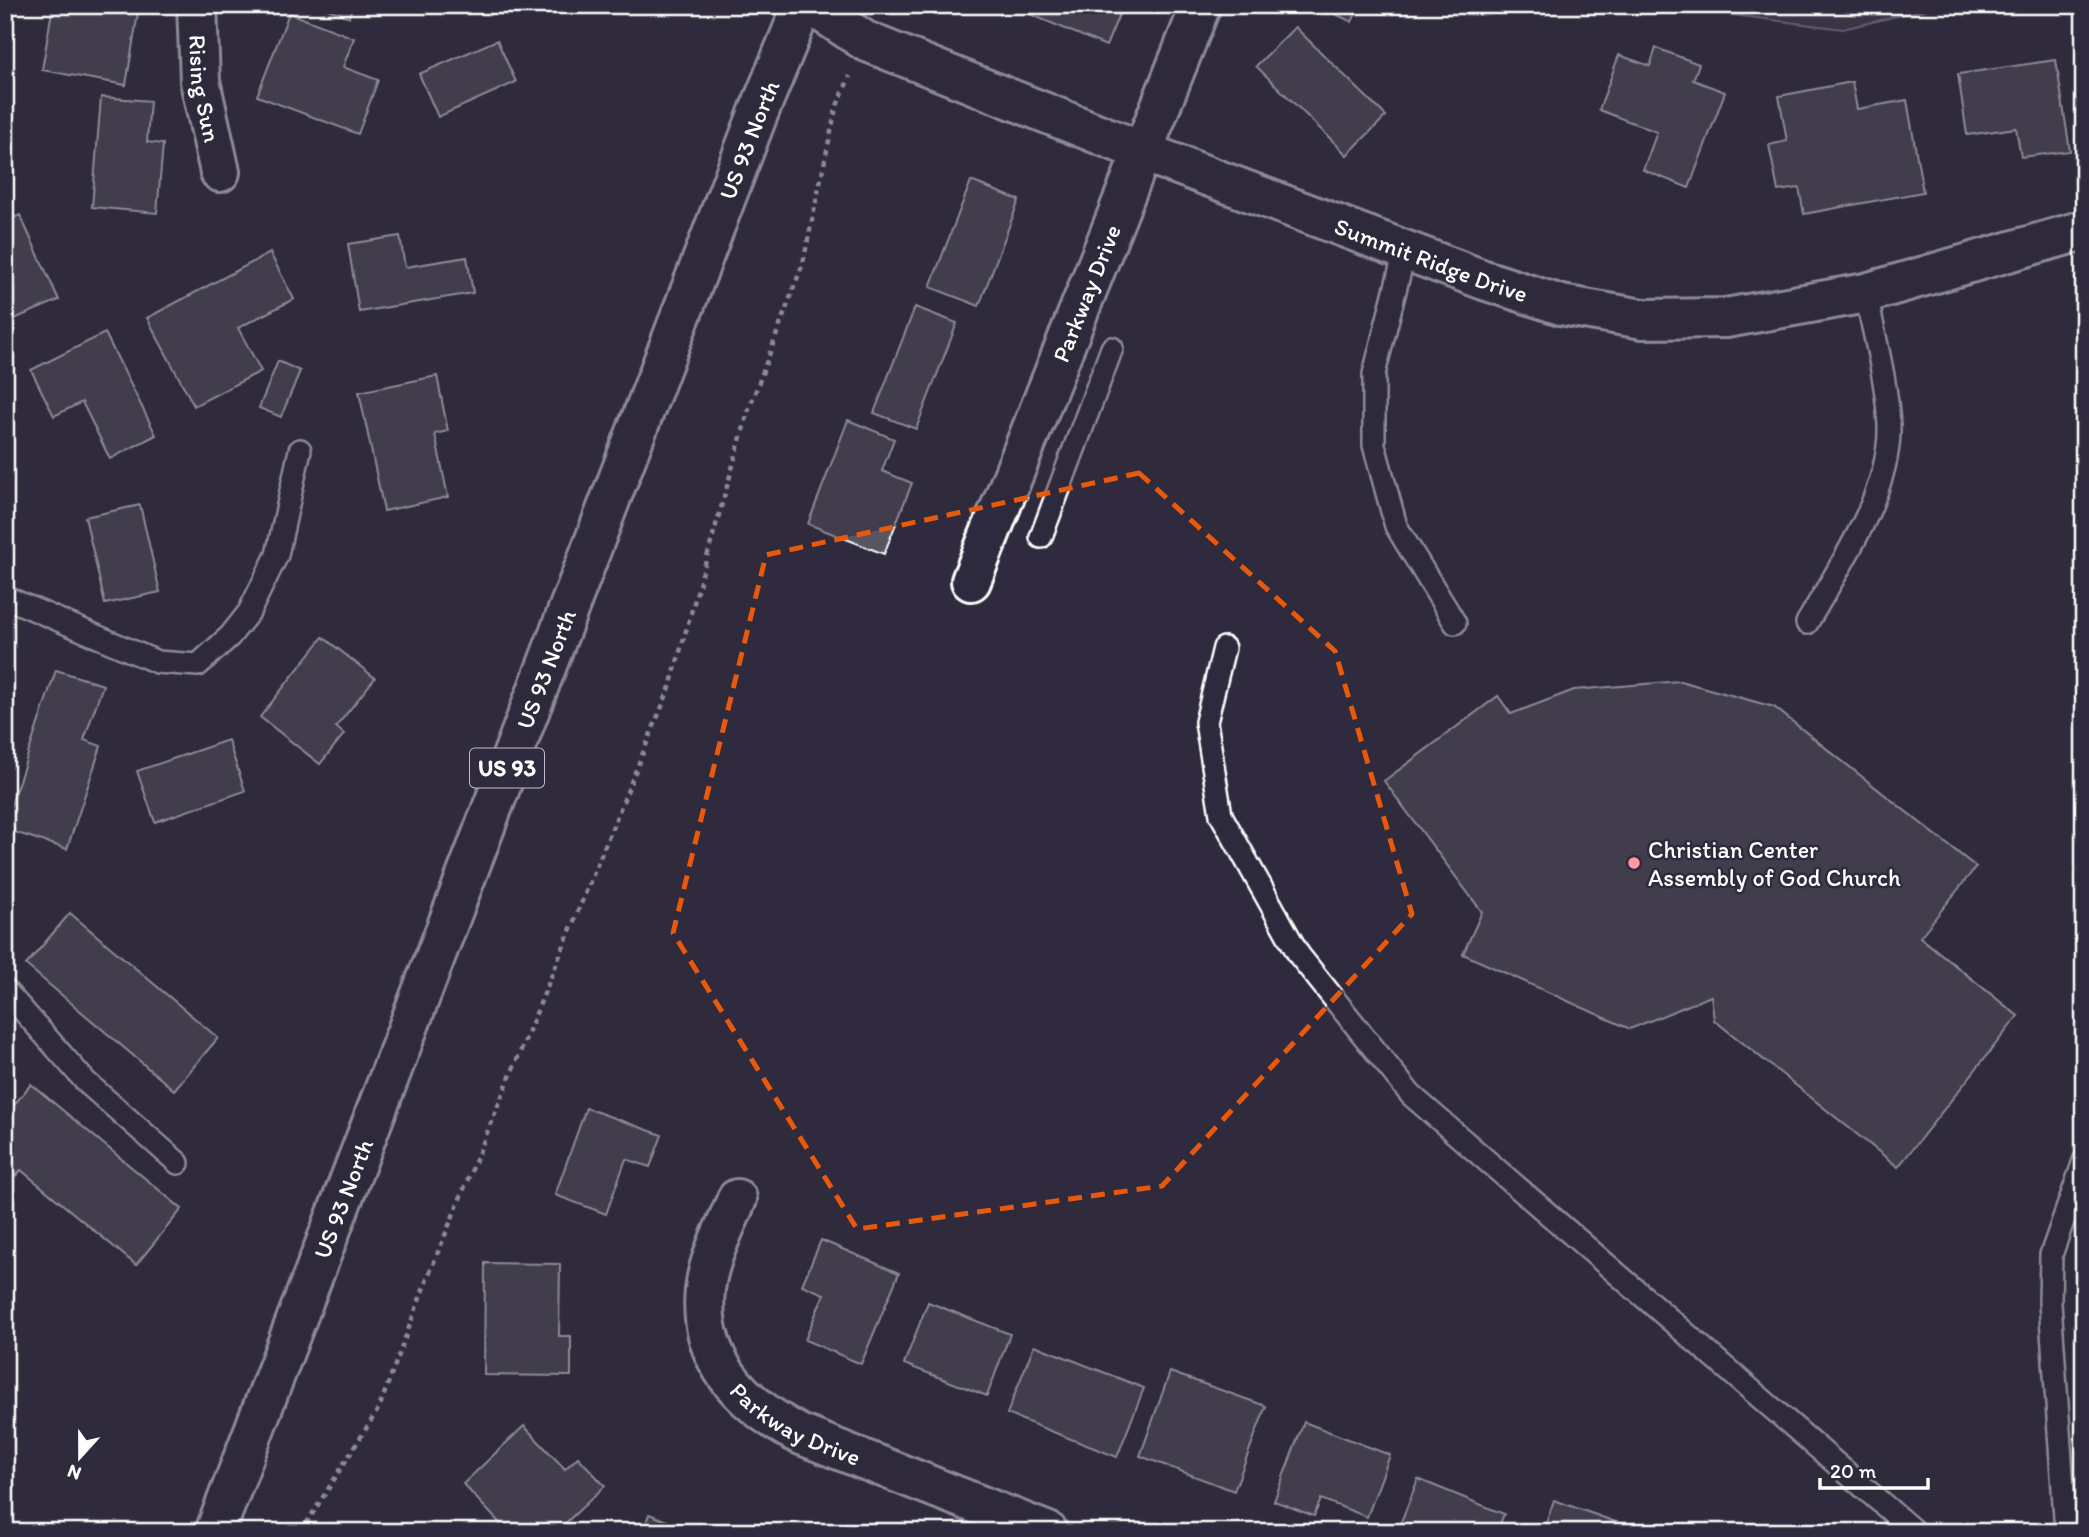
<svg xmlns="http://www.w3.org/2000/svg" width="2089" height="1537" viewBox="0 0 2089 1537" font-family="Itim,sans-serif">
<rect width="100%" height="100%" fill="#2f2a3d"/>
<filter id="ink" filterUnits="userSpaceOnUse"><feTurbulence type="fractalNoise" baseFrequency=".0143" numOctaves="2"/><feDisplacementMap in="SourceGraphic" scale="14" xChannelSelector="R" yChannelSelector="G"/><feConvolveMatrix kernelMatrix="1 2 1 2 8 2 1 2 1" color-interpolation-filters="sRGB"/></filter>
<g filter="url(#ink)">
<path fill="#464152" stroke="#a2a0a8" stroke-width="2" d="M 1694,5 L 1944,5 L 1843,29 L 1710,12 Z"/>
<g fill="#595564" stroke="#fff" stroke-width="2">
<path d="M 53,5 L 97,5 L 138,13 L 126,85 L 42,70 Z"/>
<path d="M 317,5 L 353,5 L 349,17 Z"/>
<path d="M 1008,5 L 1123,5 L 1106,46 Z"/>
<path d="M 1316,5 L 1360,5 L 1352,22 Z"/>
<path d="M 289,13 L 354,38 L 343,67 L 378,80 L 358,134 L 257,96 Z"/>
<path d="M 1295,27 L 1386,116 L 1347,155 L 1256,66 Z"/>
<path d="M 497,40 L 516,82 L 438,117 L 419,74 Z"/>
<path d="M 1656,48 L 1699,64 L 1693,80 L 1725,92 L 1689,188 L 1643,170 L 1657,132 L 1599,110 L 1619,55 L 1650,66 Z"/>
<path d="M 2056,60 L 2070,151 L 2021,157 L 2016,128 L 1967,135 L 1958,74 Z"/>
<path d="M 1852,82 L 1857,109 L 1907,100 L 1923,192 L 1804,214 L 1799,188 L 1778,191 L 1769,145 L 1787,141 L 1779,96 Z"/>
<path d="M 101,97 L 150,101 L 147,142 L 163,144 L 157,213 L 92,207 Z"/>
<path d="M 971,181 L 1019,200 L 979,306 L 930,287 Z"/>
<path d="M 20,215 L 59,300 L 5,323 L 5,222 Z"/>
<path d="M 400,236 L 405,267 L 467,257 L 473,293 L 359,312 L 348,244 Z"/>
<path d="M 270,253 L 294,299 L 238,328 L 261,371 L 194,406 L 147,318 Z"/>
<path d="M 915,307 L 957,323 L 916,429 L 874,413 Z"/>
<path d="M 105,333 L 156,435 L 110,459 L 82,402 L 54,416 L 31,370 Z"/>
<path d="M 278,361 L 300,371 L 281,417 L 259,408 Z"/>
<path d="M 437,376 L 448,431 L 435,434 L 448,497 L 384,511 L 359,392 Z"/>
<path d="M 848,420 L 894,439 L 882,471 L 912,483 L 884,554 L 808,524 Z"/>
<path d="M 140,505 L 160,592 L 105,604 L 85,517 Z"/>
<path d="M 323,637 L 375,678 L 336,727 L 344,734 L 320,764 L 260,717 Z"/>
<path d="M 56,670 L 103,685 L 84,740 L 101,746 L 67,849 L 5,829 L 5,823 Z"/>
<path d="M 1680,681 L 1774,707 L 1976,867 L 1920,937 L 2018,1016 L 1898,1167 L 1714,1020 L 1711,996 L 1630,1029 L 1463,954 L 1482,912 L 1384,781 L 1498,696 L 1511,714 L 1574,690 Z"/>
<path d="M 228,740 L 245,791 L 155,822 L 137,771 Z"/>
<path d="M 70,913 L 218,1038 L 174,1090 L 26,965 Z"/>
<path d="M 31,1084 L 182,1209 L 136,1265 L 21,1170 L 16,1176 L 5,1167 L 5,1116 Z"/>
<path d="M 586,1108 L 662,1135 L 650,1167 L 626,1159 L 606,1214 L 555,1195 Z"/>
<path d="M 821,1240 L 899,1273 L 861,1364 L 805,1340 L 824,1294 L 802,1285 Z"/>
<path d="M 485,1263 L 560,1264 L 559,1336 L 571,1336 L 571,1376 L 484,1375 Z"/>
<path d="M 928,1302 L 1010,1334 L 987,1396 L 904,1364 Z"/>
<path d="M 1034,1345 L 1144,1388 L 1117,1457 L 1007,1414 Z"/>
<path d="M 1170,1372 L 1266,1406 L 1234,1491 L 1140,1456 Z"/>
<path d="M 1304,1422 L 1390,1455 L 1367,1517 L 1321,1499 L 1314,1516 L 1274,1501 Z"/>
<path d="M 524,1426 L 565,1469 L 578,1457 L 605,1486 L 556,1532 L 508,1532 L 463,1484 Z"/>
<path d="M 1418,1479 L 1504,1514 L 1497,1532 L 1397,1532 Z"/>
<path d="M 1554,1500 L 1641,1531 L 1641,1532 L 1543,1532 Z"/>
<path d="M 649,1514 L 695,1532 L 643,1532 Z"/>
</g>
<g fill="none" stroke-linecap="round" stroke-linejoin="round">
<defs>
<g id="service">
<path d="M 1405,251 L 1374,374 L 1374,445 L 1396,526 L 1455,623"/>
<path d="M 1041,537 L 1112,348"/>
<path d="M 5,597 L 157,662 L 198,665 L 230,636 L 249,612 L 277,555 L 300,450"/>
<path d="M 1807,623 C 1839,567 1891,492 1889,426 C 1887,381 1874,336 1866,293"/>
<path d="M 1224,648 L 1206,722 L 1221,815 L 1299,955 L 1411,1095 L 1915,1532"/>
<path d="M 5,990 L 86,1082 L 178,1163"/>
<path d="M 2066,1532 L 2050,1303 L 2051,1255 L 2084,1161"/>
</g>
<g id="minor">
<path id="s1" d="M 197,5 L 200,81 L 220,172"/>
<path id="s2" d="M 811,5 L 865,41 L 1141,151 L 1484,280 L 1561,305 L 1643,319 L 1726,318 L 1866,293 L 2084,230"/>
<path id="s3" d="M 971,581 L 1201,5"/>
<path id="s4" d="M 737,1199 C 725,1228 708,1259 705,1290 C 698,1360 742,1404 799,1434 L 1048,1532"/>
</g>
<g id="primary">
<path id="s5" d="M 215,1532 L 758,114 L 803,5"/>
</g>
</defs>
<use href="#service" stroke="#fff" stroke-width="26"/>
<use href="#minor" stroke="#fff" stroke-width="44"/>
<use href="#primary" stroke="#fff" stroke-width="44"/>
<path stroke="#fff" stroke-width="4.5" stroke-dasharray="5 5" stroke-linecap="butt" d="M 301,1532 L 379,1408 L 427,1279 L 670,687 L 749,409 L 803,263 L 836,108 L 850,76"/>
<use href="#service" stroke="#2f2a3d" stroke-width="21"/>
<use href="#minor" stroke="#2f2a3d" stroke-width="38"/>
<use href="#primary" stroke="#2f2a3d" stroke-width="38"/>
</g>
</g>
<path d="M0 0H2089V1537H0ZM 1139,473 L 1335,651 L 1412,914 L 1162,1186 L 857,1229 L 673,933 L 766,555 Z" fill="#2f2a3d" fill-opacity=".55" fill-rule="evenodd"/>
<path fill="none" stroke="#e8590c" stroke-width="5" stroke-dasharray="14 9" stroke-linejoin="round" d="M 1139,473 L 1335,651 L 1412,914 L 1162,1186 L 857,1229 L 673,933 L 766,555 Z"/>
<circle fill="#ff9aa2" stroke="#2f2a3d" stroke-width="2.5" cx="1634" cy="863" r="7"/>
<g text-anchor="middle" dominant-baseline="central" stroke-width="5" stroke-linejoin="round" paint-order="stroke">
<rect fill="#2f2a3d" stroke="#c1bfc5" stroke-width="2" x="470" y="748.5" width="74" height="39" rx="5"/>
<g font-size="23" font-weight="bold" fill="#fff">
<text x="507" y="768">US 93</text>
</g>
<g font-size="24" fill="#fff" stroke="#2f2a3d">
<text stroke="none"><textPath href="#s1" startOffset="84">Rising Sun</textPath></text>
<text stroke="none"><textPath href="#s5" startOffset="1491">US 93 North</textPath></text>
<text stroke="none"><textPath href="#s2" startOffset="672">Summit Ridge Drive</textPath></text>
<text stroke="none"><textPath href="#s3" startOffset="310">Parkway Drive</textPath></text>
<text stroke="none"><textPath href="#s5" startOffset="924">US 93 North</textPath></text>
<text stroke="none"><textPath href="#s5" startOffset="357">US 93 North</textPath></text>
<text stroke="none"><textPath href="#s4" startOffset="273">Parkway Drive</textPath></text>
</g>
<g font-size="24" fill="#fff" stroke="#2f2a3d" text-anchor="start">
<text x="1648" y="849">Christian Center<tspan x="1648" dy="28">Assembly of God Church</tspan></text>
</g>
</g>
<rect width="2089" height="1537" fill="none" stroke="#2f2a3d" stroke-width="28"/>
<rect x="14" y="14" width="2061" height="1509" fill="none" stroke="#fff" stroke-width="2.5" filter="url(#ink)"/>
<g transform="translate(80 1457) rotate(201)" stroke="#2f2a3d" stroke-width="5" paint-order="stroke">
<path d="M0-5L12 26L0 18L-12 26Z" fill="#ffffff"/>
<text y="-10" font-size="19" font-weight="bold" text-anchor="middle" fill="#ffffff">N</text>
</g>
<path d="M1820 1478v10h108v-10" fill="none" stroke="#ffffff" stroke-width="3.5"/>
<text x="1830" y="1478" font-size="21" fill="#ffffff" stroke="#2f2a3d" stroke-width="5" paint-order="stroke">20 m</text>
</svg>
